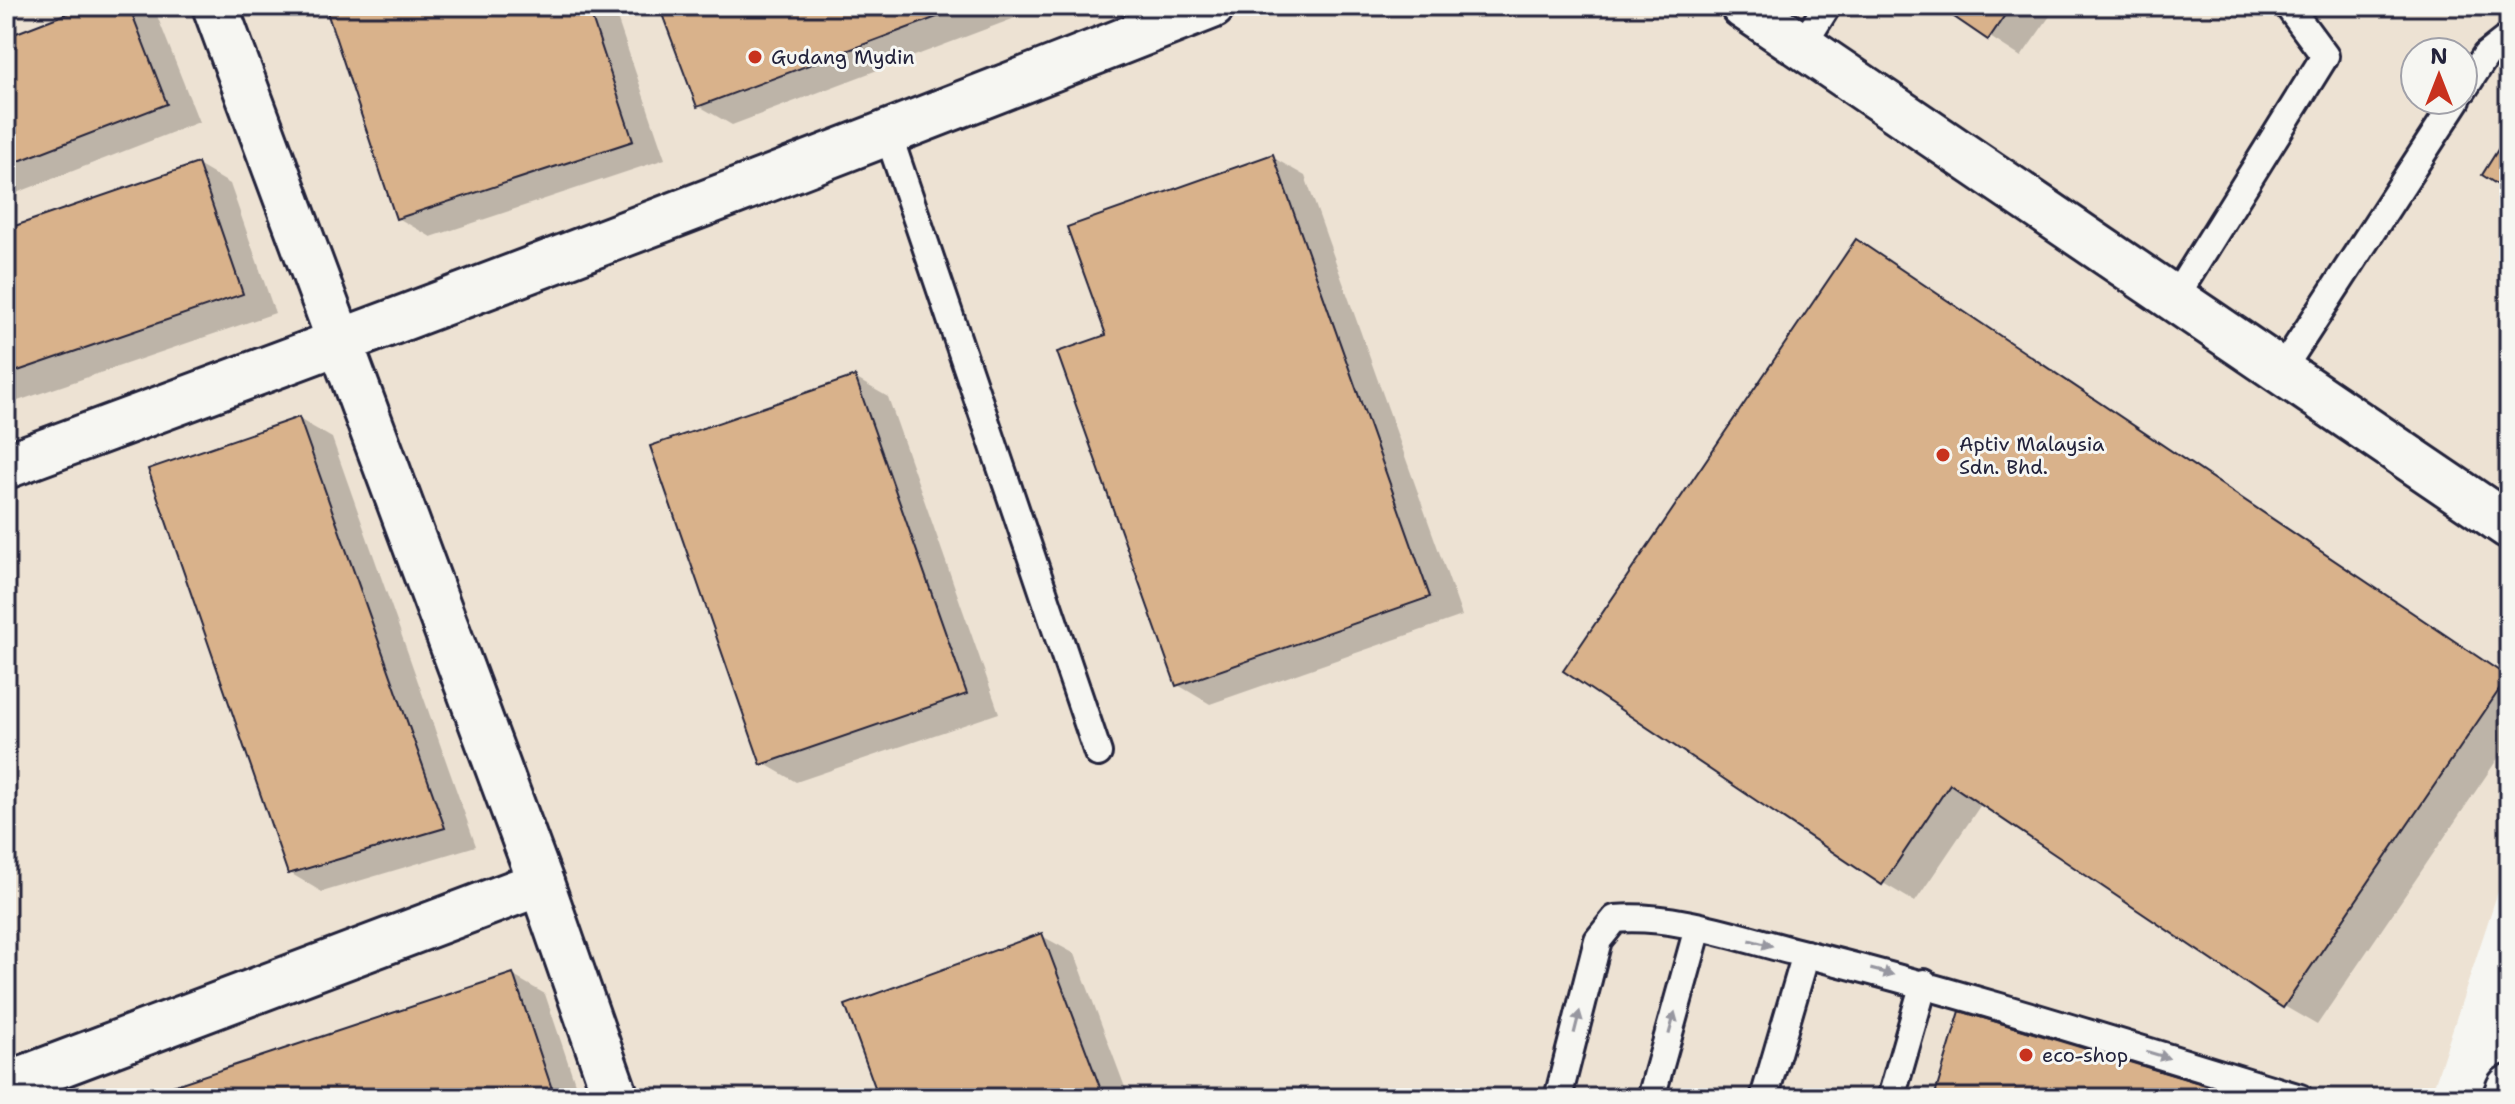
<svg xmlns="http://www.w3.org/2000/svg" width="2515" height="1104" viewBox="0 0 2515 1104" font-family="'Shantell Sans',sans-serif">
<rect width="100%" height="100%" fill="#f6f6f2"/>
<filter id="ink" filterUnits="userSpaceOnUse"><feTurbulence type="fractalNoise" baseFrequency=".0125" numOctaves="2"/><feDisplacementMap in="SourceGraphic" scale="16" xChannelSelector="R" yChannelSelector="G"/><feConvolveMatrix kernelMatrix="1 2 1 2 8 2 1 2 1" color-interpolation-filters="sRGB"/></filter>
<g filter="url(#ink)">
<path fill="#ede2d3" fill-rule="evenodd" d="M 6,6 L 2509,6 L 2509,858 L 2430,1098 L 6,1098 ZM 2415,52 L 2463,52 L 2463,100 L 2415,100 Z"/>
<g fill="#0003">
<path d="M 92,6 L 144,6 L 156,13 L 199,122 L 6,197 L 6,39 Z"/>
<path d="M 350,6 L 613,6 L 665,159 L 431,237 L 398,218 Z"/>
<path d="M 661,6 L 1047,6 L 732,125 L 699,106 Z"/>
<path d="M 1942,6 L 2057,6 L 2021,57 Z"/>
<path d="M 1272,157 L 1305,176 L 1462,616 L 1210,704 L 1178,685 L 1109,336 Z"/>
<path d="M 198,165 L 230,184 L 275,313 L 6,405 L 6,231 Z"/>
<path d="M 1857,242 L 1889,261 L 2509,677 L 2509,742 L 2317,1025 L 2284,1006 L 1982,803 L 1915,902 L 1883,883 Z"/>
<path d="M 855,378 L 888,397 L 999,713 L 796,782 L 763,763 Z"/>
<path d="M 299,419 L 332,438 L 476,846 L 322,892 L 290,873 Z"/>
<path d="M 1042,936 L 1075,954 L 1129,1098 L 881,1098 Z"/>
<path d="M 512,975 L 545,994 L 580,1098 L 142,1098 Z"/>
</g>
<g fill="#d9b28b" stroke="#22223b" stroke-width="2">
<path d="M 86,6 L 129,6 L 167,104 L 6,166 L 6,37 Z"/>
<path d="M 344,6 L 588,6 L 633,141 L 396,219 L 327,12 Z"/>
<path d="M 659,6 L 966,6 L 697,107 Z"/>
<path d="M 1938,6 L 2011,6 L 1988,40 Z"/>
<path d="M 2509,132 L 2509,192 L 2482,175 Z"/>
<path d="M 1273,154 L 1430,597 L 1176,686 L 1057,352 L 1106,335 L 1067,227 Z"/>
<path d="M 198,163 L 243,294 L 6,375 L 6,229 Z"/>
<path d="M 1856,239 L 2508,677 L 2283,1008 L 1950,784 L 1882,885 L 1563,671 Z"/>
<path d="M 855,376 L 967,694 L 761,765 L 650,446 Z"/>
<path d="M 299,417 L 445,828 L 288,874 L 148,469 Z"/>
<path d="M 1042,933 L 1104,1098 L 879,1098 L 845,1005 Z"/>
<path d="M 513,973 L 555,1098 L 136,1098 Z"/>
<path d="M 1960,1011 L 2249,1098 L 1934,1098 Z"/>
</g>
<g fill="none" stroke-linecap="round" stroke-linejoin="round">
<defs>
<g id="lane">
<path d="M 1802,46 L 1827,6"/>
<path d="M 2463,90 L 2486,55 L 2509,37"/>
<path d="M 888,134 L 1098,753"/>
<path d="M 2174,299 L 2325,56 L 2288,6"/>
<path d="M 2281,371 L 2457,100"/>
<path d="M 1558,1098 L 1598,940 L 1615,919 C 1674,914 1737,937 1793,951 C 1964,993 2132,1047 2300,1098"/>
<path d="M 1651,1098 L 1698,928"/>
<path d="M 1764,1098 L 1806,954"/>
<path d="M 1891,1098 L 1924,983"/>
</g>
<g id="street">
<path d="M 215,6 L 541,883 L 616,1098"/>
<path d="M 1743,6 L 2509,526"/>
<path d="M 6,466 C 410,317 812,164 1212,6"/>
<path d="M 6,1085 L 541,883"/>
</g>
<path id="secondary" d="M 2505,1098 L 2509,1088"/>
</defs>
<use href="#lane" stroke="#22223b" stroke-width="32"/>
<use href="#street" stroke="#22223b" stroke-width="50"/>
<use href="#secondary" stroke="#22223b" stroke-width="50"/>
<use href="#lane" stroke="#f6f6f2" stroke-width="26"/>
<use href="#street" stroke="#f6f6f2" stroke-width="44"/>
<use href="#secondary" stroke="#f6f6f2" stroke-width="44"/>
</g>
<defs><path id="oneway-solid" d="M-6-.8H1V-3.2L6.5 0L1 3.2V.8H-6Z" transform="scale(2)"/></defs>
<g fill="#9797a0">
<use href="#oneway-solid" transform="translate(1761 943) rotate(14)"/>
<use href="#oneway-solid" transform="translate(1882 972) rotate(14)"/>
<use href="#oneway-solid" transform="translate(1577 1022) rotate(-76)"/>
<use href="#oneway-solid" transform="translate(1672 1023) rotate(-75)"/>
<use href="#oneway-solid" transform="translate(2158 1055) rotate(17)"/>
</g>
</g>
<g fill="#c8321e" stroke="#f6f6f2" stroke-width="3">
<circle cx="755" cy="57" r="8"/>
<circle cx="1943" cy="455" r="8"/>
<circle cx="2026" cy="1055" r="8"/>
</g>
<g text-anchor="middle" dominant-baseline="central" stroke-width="6" stroke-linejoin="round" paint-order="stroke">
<g font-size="20" fill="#22223b" stroke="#f6f6f2" text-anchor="start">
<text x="771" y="57">Gudang Mydin</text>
<text x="1959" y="444">Aptiv Malaysia<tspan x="1959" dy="23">Sdn. Bhd.</tspan></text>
<text x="2042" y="1055">eco-shop</text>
</g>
</g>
<rect width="2515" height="1104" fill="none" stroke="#f6f6f2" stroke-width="32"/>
<rect x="16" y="16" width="2483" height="1072" fill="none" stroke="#22223b" stroke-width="3" filter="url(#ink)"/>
<g transform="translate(2439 76)"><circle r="38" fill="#f6f6f2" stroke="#a1a1a9" stroke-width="2"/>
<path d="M0-6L14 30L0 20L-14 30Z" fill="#c8321e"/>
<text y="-12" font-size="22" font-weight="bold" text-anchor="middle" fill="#22223b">N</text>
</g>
</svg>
